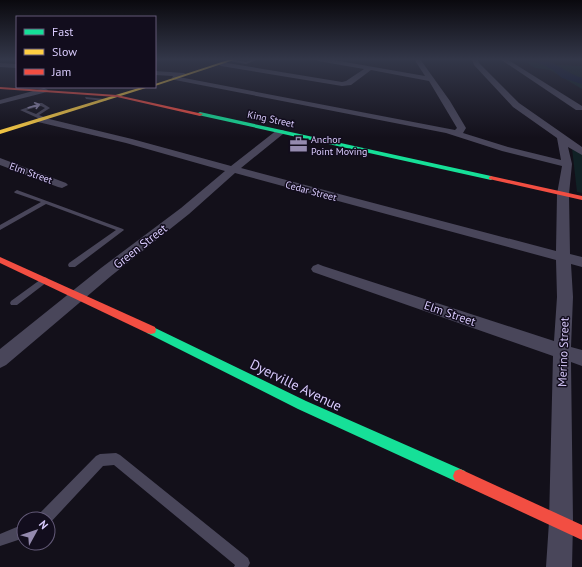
<svg xmlns="http://www.w3.org/2000/svg" width="582" height="567" viewBox="0 0 582 567" font-family="'PT Sans',sans-serif">
<rect width="100%" height="100%" fill="#13101a"/>
<g fill="#102125">
<path d="M 525,61 L 555,65 L 582,66 L 582,89 L 550,70 L 535,68 Z"/>
<path d="M 572,148 L 582,154 L 582,193 L 577,192 Z"/>
</g>
<g fill="none" stroke-linecap="round" stroke-linejoin="round">
<path fill="#0c1435" fill-rule="evenodd" d="M 531,59 C 556,59 561,71 582,78 L 582,84 L 562,78 L 553,70 Z"/>
<g fill="#49465a" fill-rule="evenodd">
<path d="M 231,59 L 246,62 L 254,59 L 259,59 L 246,64 L 230,61 Z"/>
<path d="M 85,97 L 105,99 L 107,100 L 105,101 L 86,99 Z"/>
<path d="M 40,103 L 42,103 L 50,108 L 39,115 L 46,118 L 46,120 L 42,120 L 20,110 ZM 41,106 L 45,108 L 36,114 L 26,110 Z"/>
<path d="M 17,190 L 123,229 L 124,230 L 75,267 L 69,267 L 68,265 L 69,263 L 116,230 L 46,204 L 0,230 L 0,225 L 41,202 L 15,193 L 14,192 Z"/>
<path d="M 44,277 L 47,278 L 48,280 L 47,282 L 17,305 L 11,305 L 10,303 L 11,301 Z"/>
<path d="M 116,453 L 120,455 L 248,558 L 250,563 L 248,567 L 234,567 L 235,565 L 114,465 L 103,466 L 49,524 L 48,519 L 38,519 L 39,514 L 96,456 L 100,454 Z"/>
<path d="M 24,524 L 24,538 L 0,546 L 0,534 Z"/>
</g>
<g fill="#49465a" fill-rule="evenodd">
<path d="M 315,59 L 328,59 L 425,76 L 414,59 L 420,59 L 450,101 L 466,128 L 463,133 L 508,147 L 561,160 L 557,138 L 513,107 L 474,65 L 472,59 L 478,59 L 479,63 L 519,103 L 582,147 L 582,155 L 568,147 L 572,164 L 569,194 L 570,254 L 582,257 L 582,267 L 571,264 L 573,297 L 571,347 L 582,350 L 582,366 L 571,362 L 573,522 L 572,567 L 546,567 L 549,522 L 553,356 L 313,272 L 311,269 L 313,266 L 318,264 L 323,266 L 554,341 L 557,297 L 556,260 L 235,173 L 189,214 L 111,276 L 6,365 L 0,368 L 0,349 L 101,268 L 181,208 L 225,171 L 126,143 L 38,122 L 37,120 L 38,118 L 41,117 L 132,139 L 231,166 L 277,130 L 283,130 L 285,132 L 283,134 L 241,168 L 556,251 L 557,194 L 562,166 L 502,151 L 446,133 L 175,80 L 172,78 L 173,76 L 155,75 L 155,71 L 184,73 L 186,74 L 186,76 L 179,77 L 455,130 L 457,128 L 429,81 L 371,70 L 351,85 L 342,86 L 221,66 L 218,64 L 221,62 L 342,82 L 346,81 L 364,69 L 318,61 Z"/>
<path d="M 500,59 L 507,59 L 582,106 L 582,110 L 576,110 Z"/>
<path d="M 0,63 L 17,64 L 17,68 L 0,67 Z"/>
<path d="M 44,88 L 48,90 L 47,92 L 0,104 L 0,100 Z"/>
<path d="M 0,158 L 66,183 L 68,185 L 62,188 L 58,187 L 0,165 Z"/>
</g>
<g fill="#16e098" fill-rule="evenodd">
<path d="M 200,112 L 491,176 L 494,178 L 491,180 L 198,115 L 198,113 Z"/>
<path d="M 151,326 L 306,401 L 465,471 L 467,476 L 465,481 L 460,483 L 455,481 L 298,409 L 147,333 L 146,330 L 147,327 Z"/>
</g>
<g fill="#ffcf43" fill-rule="evenodd">
<path d="M 231,59 L 237,59 L 155,86 L 155,84 Z"/>
<path d="M 142,87 L 149,87 L 0,134 L 0,130 Z"/>
</g>
<g fill="#f24e42" fill-rule="evenodd">
<path d="M 0,87 L 117,95 L 203,114 L 200,116 L 117,97 L 0,89 Z"/>
<path d="M 491,176 L 582,196 L 582,200 L 489,179 L 489,177 Z"/>
<path d="M 0,257 L 155,327 L 156,330 L 155,333 L 151,334 L 147,333 L 0,263 Z"/>
<path d="M 460,469 L 582,525 L 582,540 L 455,481 L 453,476 L 455,471 Z"/>
</g>
</g>
<defs><path id="oneway-shaft" d="M-6 0H5M1.5-3L5.5 0L1.5 3" fill="none" stroke-width="1.6" stroke-linecap="round" stroke-linejoin="round"/></defs>
<use stroke="#9188ac" href="#oneway-shaft" transform="translate(34 106) rotate(-16)"/>
<linearGradient id="sky" x2="0" y2="1"><stop stop-color="#0a090e"/><stop offset="0.43" stop-color="#333749"/><stop offset="1" stop-color="#333749" stop-opacity="0"/></linearGradient>
<rect width="582" height="138" fill="url(#sky)"/>
<defs>
<symbol id="office-bare" viewBox="-9 -9 18 18"><path d="M-6-3h4V-5.5h4V-3h4V5H-6ZM-1-4.5V-3h2v-1.5ZM-6 0V1H6V0Z" fill="#948aae" stroke="#120d1d" stroke-width="2.5" paint-order="stroke"/></symbol>
</defs>
<g fill-rule="evenodd">
<use href="#office-bare" x="286" y="132" width="25" height="25"/>
</g>
<g text-anchor="middle" dominant-baseline="central" stroke-width="3" stroke-linejoin="round" paint-order="stroke">
<g font-size="10" fill="#d9cbfd" stroke="#120d1d">
<text transform="translate(271 119) rotate(12)">King Street</text>
<text transform="translate(31 173) rotate(20)">Elm Street</text>
<text transform="translate(311 191) rotate(15)">Cedar Street</text>
</g>
<g font-size="10" fill="#d9cbfd" stroke="#120d1d" text-anchor="start">
<text x="311" y="139">Anchor<tspan x="311" dy="12">Point Moving</tspan></text>
</g>
<g font-size="12" fill="#d9cbfd" stroke="#120d1d">
<text transform="translate(140 246) rotate(-38)">Green Street</text>
<text transform="translate(450 313) rotate(19)">Elm Street</text>
<text transform="translate(563 352) rotate(-88)">Merino Street</text>
</g>
<g font-size="14" fill="#d9cbfd" stroke="#120d1d">
<text transform="translate(296 385) rotate(26)">Dyerville Avenue</text>
</g>
</g>
<rect x="16" y="16" width="140" height="72" fill="#120d1d" stroke="#625977"/>
<rect x="24" y="29" width="20" height="6" fill="#16e098" stroke="#625977"/>
<text x="52" y="36" font-size="12" fill="#d9cbfd">Fast</text>
<rect x="24" y="49" width="20" height="6" fill="#ffcf43" stroke="#625977"/>
<text x="52" y="56" font-size="12" fill="#d9cbfd">Slow</text>
<rect x="24" y="69" width="20" height="6" fill="#f24e42" stroke="#625977"/>
<text x="52" y="76" font-size="12" fill="#d9cbfd">Jam</text>
<g transform="translate(36 531) rotate(50)"><circle r="19" fill="#120d1d" stroke="#625977"/>
<path d="M0-3L7 15L0 10L-7 15Z" fill="#948aae"/>
<text y="-6" font-size="11" font-weight="bold" text-anchor="middle" fill="#d9cbfd">N</text>
</g>
</svg>
